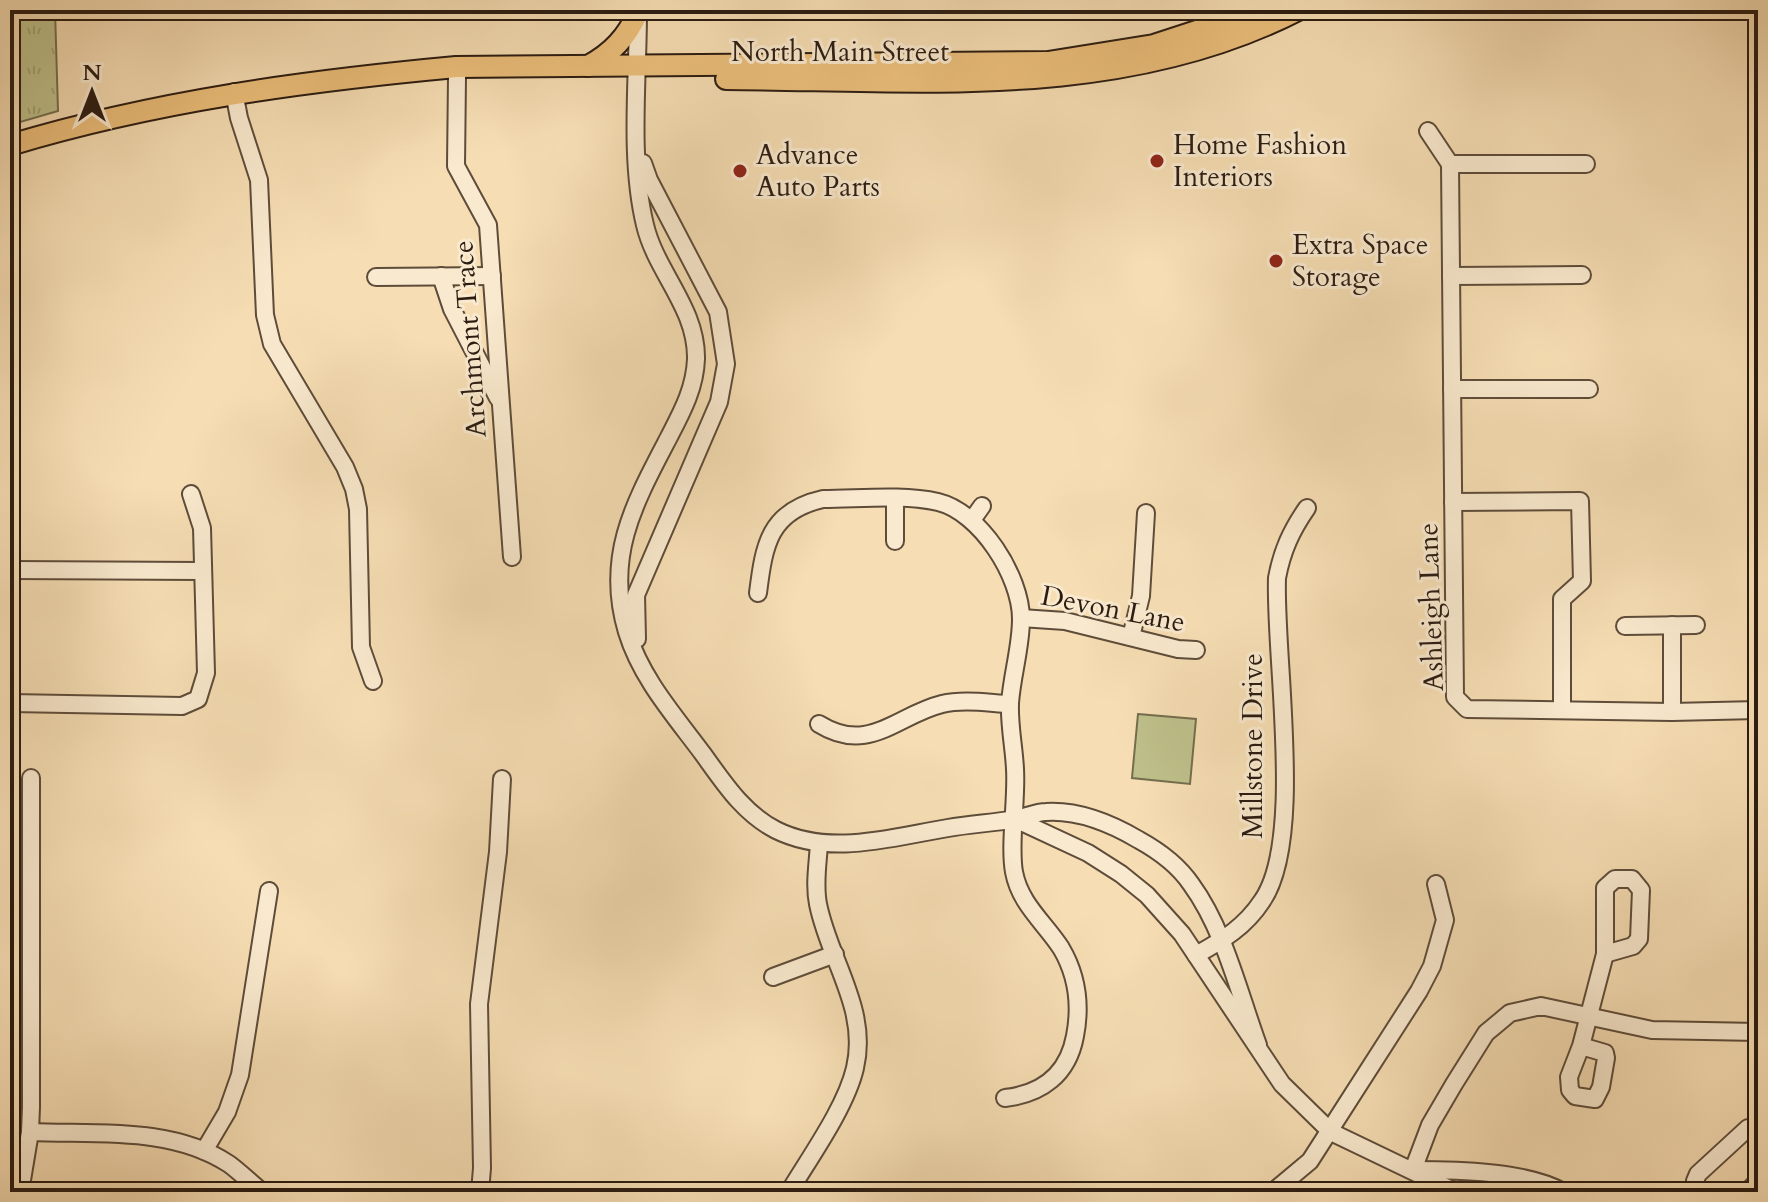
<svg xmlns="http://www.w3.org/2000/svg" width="1768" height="1202" viewBox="0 0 1768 1202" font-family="Cardo,serif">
<defs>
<pattern id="grass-tufts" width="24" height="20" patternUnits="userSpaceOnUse" patternTransform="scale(2)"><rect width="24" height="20" fill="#bec08b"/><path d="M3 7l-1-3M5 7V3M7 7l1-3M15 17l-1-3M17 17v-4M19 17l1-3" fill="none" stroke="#a3a477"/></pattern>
</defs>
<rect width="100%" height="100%" fill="#f6ddb3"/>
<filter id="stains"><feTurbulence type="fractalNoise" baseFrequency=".0025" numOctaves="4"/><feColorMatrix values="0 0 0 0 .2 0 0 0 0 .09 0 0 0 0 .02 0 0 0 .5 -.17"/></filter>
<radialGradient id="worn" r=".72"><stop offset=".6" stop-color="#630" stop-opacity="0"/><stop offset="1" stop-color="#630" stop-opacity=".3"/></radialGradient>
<path fill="url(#grass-tufts)" stroke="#746e4e" stroke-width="2" d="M 10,10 L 55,10 L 58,111 L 10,125 Z"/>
<path fill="#bec08b" stroke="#746e4e" stroke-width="2" d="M 1138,714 L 1196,719 L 1190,784 L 1132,778 Z"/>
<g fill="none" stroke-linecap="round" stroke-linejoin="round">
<defs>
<g id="minor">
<path d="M 638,12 C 638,79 629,159 645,225 C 656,272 697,308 696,359 C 695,388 682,412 669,437 C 635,502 604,556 627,632 C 641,678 674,715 703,754 C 724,783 743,813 776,830 C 830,857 892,837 948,828 C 970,824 993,823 1016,819 C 1026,817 1036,812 1046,812 C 1078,810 1112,824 1139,840 C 1159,851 1178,865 1191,884 C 1224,929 1239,993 1258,1045"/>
<path d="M 457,77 L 456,166 L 488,225 L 512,557"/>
<path d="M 234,92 L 239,118 L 259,180 L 265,315 L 272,344 L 345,467 L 354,489 L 358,509 L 361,647 L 373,681"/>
<path d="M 1428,131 L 1450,164 L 1455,697 L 1467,709 L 1672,712 L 1758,710"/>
<path d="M 1450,164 L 1586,164"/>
<path d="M 441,276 L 452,309 L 498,398"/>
<path d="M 1451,276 L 1582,275"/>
<path d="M 376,277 L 492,276"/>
<path d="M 1452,389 L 1589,389"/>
<path d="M 1453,502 L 1580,501 L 1582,581 L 1562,599 L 1562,710"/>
<path d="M 972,520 L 982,506"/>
<path d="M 895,541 L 895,499"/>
<path d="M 10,570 L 202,571"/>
<path d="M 758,593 C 764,545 769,511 823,499 C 859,499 902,494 938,502 C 980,512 1021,576 1021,619 C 1021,647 1012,675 1010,703 C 1009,725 1014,747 1015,769 C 1017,800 1009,844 1014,872 C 1020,904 1044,922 1061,948 C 1077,975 1081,1005 1075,1036 C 1068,1074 1042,1094 1005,1098"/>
<path d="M 1021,618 L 1065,621 L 1178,649 L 1196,650"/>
<path d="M 1625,626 L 1696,625"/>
<path d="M 1131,637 L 1141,596 L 1146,513"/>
<path d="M 637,639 L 636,595 L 719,402 L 726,364 L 718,312 L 649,180 L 643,163"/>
<path d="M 10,703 L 182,706 L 198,699 L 206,673 L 202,528 L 191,494"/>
<path d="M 1672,712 L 1672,625"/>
<path d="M 819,724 C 869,755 897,715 942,704 C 963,699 988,703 1010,704"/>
<path d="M 1015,819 L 1088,853 L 1121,874 L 1147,895 L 1182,934 L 1282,1084 L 1331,1132 L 1456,1192"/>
<path d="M 1615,879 L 1632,879 L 1641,890 L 1639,939 L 1633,946 L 1605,954 L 1605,888 Z"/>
<path d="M 1196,955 C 1223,940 1245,927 1262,901 C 1305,840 1274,656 1277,578 C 1282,551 1291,531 1307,508"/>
<path d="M 773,977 L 835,954"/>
<path d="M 1581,1046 L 1605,1053 L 1606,1058 L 1601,1087 L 1595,1099 L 1575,1096 L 1570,1090 L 1569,1077 L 1581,1046 L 1605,954"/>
<path d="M 30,1132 C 96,1135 171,1126 229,1164 C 240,1172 251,1183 262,1192"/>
<path d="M 204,1151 L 227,1112 L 240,1075 L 269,891"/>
<path d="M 1413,1170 L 1430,1125 L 1454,1084 L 1486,1033 L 1510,1013 L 1541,1006 L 1652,1030 L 1758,1032"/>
<path d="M 1414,1170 C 1456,1170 1526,1171 1563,1192"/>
<path d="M 20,1192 L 30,1132 L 31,1107 L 31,778"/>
<path d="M 480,1192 L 482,1168 L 479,1004 L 498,852 L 502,779"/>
<path d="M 789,1192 C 810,1157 846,1107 855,1068 C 869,1009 829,960 818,904 C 814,884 818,863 819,843"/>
<path d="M 1265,1192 L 1274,1191 L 1310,1161 L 1419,991 L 1432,966 L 1445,920 L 1436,884"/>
<path d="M 1700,1192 L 1695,1181 L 1698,1174 L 1748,1128 L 1758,1128"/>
<path d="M 1747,1192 L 1758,1181"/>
</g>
<g id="major">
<path d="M 588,66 C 612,53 627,37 638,12"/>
<path d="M 726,79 C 918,80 1121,101 1298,10"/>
<path d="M 10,145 C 156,101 305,81 456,67 L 1048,62 L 1154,45 L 1261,10"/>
</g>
</defs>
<use href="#minor" stroke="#5e4c3a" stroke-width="20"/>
<use href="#major" stroke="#2b1c12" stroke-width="24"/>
<use href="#minor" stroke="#f9e9ce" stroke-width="16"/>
<use href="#major" stroke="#ebbe7a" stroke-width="20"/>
</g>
<g fill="#8f2418" stroke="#f9e9ce" stroke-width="3">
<circle cx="1157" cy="161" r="8"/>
<circle cx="740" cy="171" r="8"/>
<circle cx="1276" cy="261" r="8"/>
</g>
<g text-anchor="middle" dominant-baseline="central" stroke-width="6" stroke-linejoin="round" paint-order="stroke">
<g font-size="28" fill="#2b1c12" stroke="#f9e9ce">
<text x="840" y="52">North Main Street</text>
<text transform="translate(470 339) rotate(-94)">Archmont Trace</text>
<text transform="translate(1431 607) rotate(-92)">Ashleigh Lane</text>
<text transform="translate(1113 609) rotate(11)">Devon Lane</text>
<text transform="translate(1253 746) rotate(-90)">Millstone Drive</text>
</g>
<g font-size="28" fill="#2b1c12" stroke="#f9e9ce" text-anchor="start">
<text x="1173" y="145">Home Fashion<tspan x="1173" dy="32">Interiors</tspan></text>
<text x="756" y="155">Advance<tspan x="756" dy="32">Auto Parts</tspan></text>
<text x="1292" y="245">Extra Space<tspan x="1292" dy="32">Storage</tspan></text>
</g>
</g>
<rect width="1768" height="1202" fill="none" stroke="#f6ddb3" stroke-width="40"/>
<rect x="12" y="12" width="1744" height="1178" fill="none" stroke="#2b1c12" stroke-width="4"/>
<rect x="20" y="20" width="1728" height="1162" fill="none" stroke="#2b1c12" stroke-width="2"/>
<g transform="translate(92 92)" stroke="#f9e9ce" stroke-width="6" paint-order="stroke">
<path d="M0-6L14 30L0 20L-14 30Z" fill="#2b1c12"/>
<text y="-12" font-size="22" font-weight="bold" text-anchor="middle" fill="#2b1c12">N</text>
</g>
<rect width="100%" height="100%" filter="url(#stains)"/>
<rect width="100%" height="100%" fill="url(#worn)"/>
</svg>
